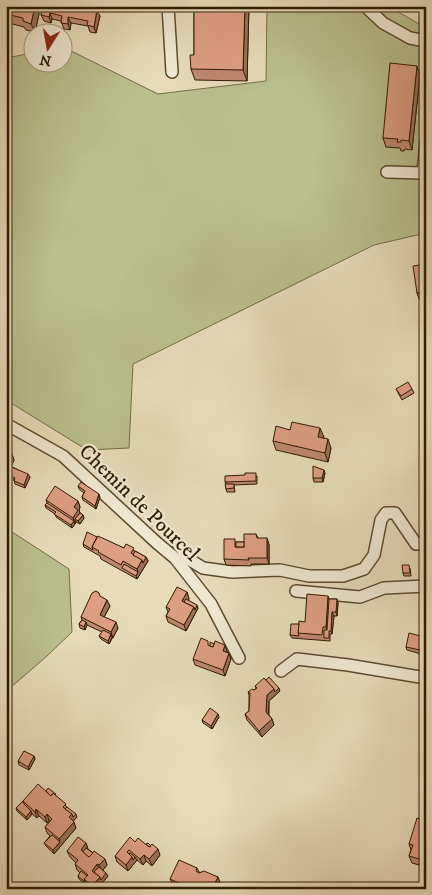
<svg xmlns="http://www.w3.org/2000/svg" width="432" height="895" viewBox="0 0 432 895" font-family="'IM FELL DW Pica',serif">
<rect width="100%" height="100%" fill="#e7dbba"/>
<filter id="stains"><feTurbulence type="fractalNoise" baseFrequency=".004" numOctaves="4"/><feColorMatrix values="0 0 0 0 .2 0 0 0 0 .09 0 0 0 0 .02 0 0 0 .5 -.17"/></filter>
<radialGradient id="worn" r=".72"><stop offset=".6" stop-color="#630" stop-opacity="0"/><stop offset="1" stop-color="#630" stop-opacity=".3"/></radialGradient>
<g fill="#b9bf8d" stroke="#746d46">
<path d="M 267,6 L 388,6 L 426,28 L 426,233 L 374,245 L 133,364 L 129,448 L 87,450 L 6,400 L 6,58 L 32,53 L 32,62 L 62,62 L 63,48 L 65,48 L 158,94 L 266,81 Z"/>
<path d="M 6,528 L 69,569 L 72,632 L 47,656 L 10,688 L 6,686 Z"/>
</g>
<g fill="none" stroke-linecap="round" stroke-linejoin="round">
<defs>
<g id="street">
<path d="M 168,6 L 172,72"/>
<path d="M 365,6 L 383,23 L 410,38 L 426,41"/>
<path d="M 387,172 L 423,173 L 426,142"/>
<path d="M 6,424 L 63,456 L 157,543 L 175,558 L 211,604 L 239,658"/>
<path d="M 178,544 L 190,560 L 203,568 L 232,572 L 280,570 L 309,576 L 343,576 L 364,569 L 374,555 L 381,520 L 386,513 L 395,513 L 416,544 L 426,543"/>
<path d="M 296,591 L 360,597 L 384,588 L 426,586"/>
<path d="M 281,671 L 297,659 L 348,665 L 426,678"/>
</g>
</defs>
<use href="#street" stroke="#5d4b2e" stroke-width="14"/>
<use href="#street" stroke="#efe8d2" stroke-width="11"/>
</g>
<g fill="#bf8871" stroke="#2f1b00">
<path d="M 6,6 L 36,6 L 39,14 L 35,32 L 26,30 L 24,27 L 9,23 L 8,28 L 6,28 Z"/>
<path d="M 43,6 L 87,6 L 87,8 L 100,16 L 96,33 L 90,32 L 88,26 L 71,23 L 70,30 L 64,29 L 61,21 L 52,19 L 51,23 L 44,21 L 41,15 Z"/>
<path d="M 194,6 L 249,6 L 247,81 L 195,80 L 191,69 L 194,55 Z"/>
<path d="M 420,75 L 412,150 L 405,149 L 404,151 L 401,151 L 400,148 L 386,147 L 383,138 Z"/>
<path d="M 426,264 L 426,298 L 419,299 L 417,293 Z"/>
<path d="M 396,389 L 412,389 L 414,393 L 402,400 Z"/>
<path d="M 324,437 L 323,438 L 331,448 L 328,462 L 276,450 L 273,441 Z"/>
<path d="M 6,449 L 11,451 L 14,460 L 11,466 L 30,477 L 25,488 L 15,484 L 14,480 L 6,477 Z"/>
<path d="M 325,473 L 323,482 L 314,482 L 313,478 Z"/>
<path d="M 257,476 L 257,484 L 234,485 L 235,492 L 227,492 L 226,489 L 226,484 L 225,482 Z"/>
<path d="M 78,486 L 100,497 L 96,509 L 83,500 L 82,497 L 84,493 L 79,489 Z"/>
<path d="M 46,500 L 78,501 L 80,507 L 79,510 L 80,513 L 83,515 L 84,518 L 80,524 L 76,522 L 72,528 L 56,517 L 55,514 L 46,508 L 45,505 L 47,503 Z"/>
<path d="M 256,534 L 258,538 L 269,544 L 269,564 L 251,564 L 251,566 L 226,565 L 224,559 L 236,542 L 244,542 Z"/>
<path d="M 97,538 L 124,548 L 135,551 L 146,557 L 148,561 L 137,579 L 101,559 L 100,556 L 84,547 L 83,544 Z"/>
<path d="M 410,568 L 411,576 L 404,576 L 403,573 Z"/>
<path d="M 187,592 L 189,599 L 188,600 L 198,608 L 186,631 L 168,622 L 166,616 L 168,612 L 166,607 Z"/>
<path d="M 101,597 L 110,606 L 104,617 L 118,628 L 109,644 L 101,639 L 99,636 L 102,632 L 87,625 L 85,630 L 80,628 L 79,624 L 82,620 L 81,617 Z"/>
<path d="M 329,599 L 337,599 L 338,603 L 337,616 L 334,616 L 332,634 L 330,634 L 330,641 L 292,638 L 290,635 L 299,624 L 305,622 Z"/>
<path d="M 425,640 L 421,654 L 407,650 L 406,647 Z"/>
<path d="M 214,644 L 225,645 L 227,652 L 229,653 L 231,659 L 225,676 L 195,665 L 193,659 L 210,645 Z"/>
<path d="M 266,680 L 280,691 L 269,701 L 269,715 L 272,719 L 274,725 L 262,737 L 247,720 L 245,714 L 249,711 L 249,695 L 248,692 L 254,690 L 256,688 L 255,686 Z"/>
<path d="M 219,717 L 212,729 L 203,723 L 202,720 Z"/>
<path d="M 34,756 L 35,759 L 29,770 L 19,765 L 18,761 Z"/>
<path d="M 46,791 L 56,796 L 77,817 L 73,821 L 76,828 L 54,854 L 46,846 L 44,843 L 50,836 L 47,833 L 45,827 L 50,821 L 49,820 L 47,823 L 39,816 L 37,818 L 32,814 L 27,820 L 17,811 L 16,808 L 23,801 Z"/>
<path d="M 426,821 L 426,867 L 412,863 L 409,856 L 411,850 L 409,844 Z"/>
<path d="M 135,842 L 160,855 L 152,866 L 146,861 L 143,865 L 137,860 L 128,871 L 117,862 L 115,856 Z"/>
<path d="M 86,843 L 88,849 L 93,853 L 105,859 L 107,865 L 103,870 L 108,876 L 97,889 L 91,889 L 79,879 L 78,876 L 80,873 L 77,870 L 75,864 L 76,863 L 70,857 L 67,851 Z"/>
<path d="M 197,868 L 199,872 L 218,877 L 220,883 L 217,889 L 180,889 L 173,885 L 170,879 Z"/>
</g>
<g fill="#9b6f5c" stroke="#2f1b00">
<path d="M 35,6 L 36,6 L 39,14 L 35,32 L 31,24 Z"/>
<path d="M 245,6 L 249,6 L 247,81 L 243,70 Z"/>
<path d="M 97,10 L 100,16 L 96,33 L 94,27 Z"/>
<path d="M 50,13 L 52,19 L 51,23 L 49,17 Z"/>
<path d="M 6,15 L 9,23 L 8,28 L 6,24 Z"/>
<path d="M 68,17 L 71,23 L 70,30 L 68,24 Z"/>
<path d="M 417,66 L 420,75 L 412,150 L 409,141 Z"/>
<path d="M 320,428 L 324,437 L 322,446 L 318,437 Z"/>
<path d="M 328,439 L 331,448 L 328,462 L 325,453 Z"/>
<path d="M 11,451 L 14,460 L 8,475 L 6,474 L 6,462 Z"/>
<path d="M 324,470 L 325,473 L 323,482 L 322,478 Z"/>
<path d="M 28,474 L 30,477 L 25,488 L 24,485 Z"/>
<path d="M 99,494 L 100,497 L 96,509 L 95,506 Z"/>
<path d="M 78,501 L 80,507 L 79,510 L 81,516 L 75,519 L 76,522 L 75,524 L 73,518 L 74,507 Z"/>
<path d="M 83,515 L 84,518 L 80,524 L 78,521 Z"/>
<path d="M 74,521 L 75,524 L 72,528 L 71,525 Z"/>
<path d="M 267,538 L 269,544 L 269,564 L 267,558 Z"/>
<path d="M 146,557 L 148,561 L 137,579 L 136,576 L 138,572 L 137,569 L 142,560 Z"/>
<path d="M 187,592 L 189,599 L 186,605 L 182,601 Z"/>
<path d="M 328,596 L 330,602 L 328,634 L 326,627 Z"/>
<path d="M 337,599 L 338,603 L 337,616 L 336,612 Z"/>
<path d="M 107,600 L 110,606 L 102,621 L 100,615 Z"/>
<path d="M 197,605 L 198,608 L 186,631 L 184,625 L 194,607 Z"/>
<path d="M 332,612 L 334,616 L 332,634 L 331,631 Z"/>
<path d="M 86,622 L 87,625 L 85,630 L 84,627 Z"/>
<path d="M 116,622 L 118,628 L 113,638 L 111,632 Z"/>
<path d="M 111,634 L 112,638 L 109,644 L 108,641 Z"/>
<path d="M 424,637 L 425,640 L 421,654 L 420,650 Z"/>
<path d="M 225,645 L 227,651 L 225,657 L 223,651 Z"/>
<path d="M 229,653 L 231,659 L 225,676 L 223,670 Z"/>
<path d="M 279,688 L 280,691 L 269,701 L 268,719 L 266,712 L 267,695 L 274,689 Z"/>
<path d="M 218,714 L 219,717 L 212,729 L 211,726 Z"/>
<path d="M 272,719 L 274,725 L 262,737 L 259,731 Z"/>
<path d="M 34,756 L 35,759 L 29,770 L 28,767 Z"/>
<path d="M 36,809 L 39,816 L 37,818 L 35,812 Z"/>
<path d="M 31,811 L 32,814 L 27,820 L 26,817 Z"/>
<path d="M 47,814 L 49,820 L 47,823 L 45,817 Z"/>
<path d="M 72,814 L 76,814 L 77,817 L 71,824 L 69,817 Z"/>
<path d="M 74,822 L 76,828 L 54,854 L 53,850 L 60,842 L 59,839 Z"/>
<path d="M 86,843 L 88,850 L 84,855 L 81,850 Z"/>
<path d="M 158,849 L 160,855 L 152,866 L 149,859 Z"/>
<path d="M 144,855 L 146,861 L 143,865 L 140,859 Z"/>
<path d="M 8,856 L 9,859 L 6,863 L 6,858 Z"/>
<path d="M 132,857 L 135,857 L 137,860 L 128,871 L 126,865 Z"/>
<path d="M 105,859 L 107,865 L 102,871 L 99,865 Z"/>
<path d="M 97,864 L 100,870 L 93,874 L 92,871 Z"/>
<path d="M 106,873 L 108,876 L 97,889 L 94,889 L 92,886 L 100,877 Z"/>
<path d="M 218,877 L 220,883 L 217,889 L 212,889 Z"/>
</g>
<g fill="#de9e83" stroke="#2f1b00">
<path d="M 6,6 L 35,6 L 31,24 L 23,21 L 23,18 L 6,14 Z"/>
<path d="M 43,6 L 81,6 L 97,10 L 94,27 L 87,25 L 88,21 L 68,17 L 68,24 L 61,23 L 62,16 L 50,13 L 49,17 L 41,15 Z"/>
<path d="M 194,6 L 245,6 L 243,70 L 191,69 L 190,55 L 194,55 Z"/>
<path d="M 390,63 L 417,66 L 409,141 L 401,140 L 401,142 L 397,142 L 398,139 L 383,138 Z"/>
<path d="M 426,264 L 426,292 L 417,293 L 413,266 Z"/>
<path d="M 408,382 L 412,389 L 401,396 L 396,389 Z"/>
<path d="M 292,422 L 320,428 L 318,437 L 328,439 L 325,453 L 273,441 L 276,426 L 290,430 Z"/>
<path d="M 6,449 L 11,451 L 6,462 Z"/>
<path d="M 9,466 L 28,474 L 24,485 L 14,481 L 15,478 L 6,474 Z"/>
<path d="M 313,466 L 324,470 L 322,478 L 313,478 Z"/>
<path d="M 245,473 L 256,473 L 256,481 L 225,482 L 225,476 L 245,475 Z"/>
<path d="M 81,482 L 99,494 L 95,506 L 82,497 L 85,491 L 78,486 Z"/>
<path d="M 225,484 L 234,484 L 234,488 L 226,489 Z"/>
<path d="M 55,486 L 78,501 L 74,507 L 78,510 L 73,518 L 46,500 Z"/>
<path d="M 47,503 L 74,521 L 71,525 L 54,514 L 56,512 L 45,505 Z"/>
<path d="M 80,513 L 83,515 L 78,521 L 75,519 Z"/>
<path d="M 87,532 L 97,537 L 92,547 L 93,550 L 83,544 Z"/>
<path d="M 244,534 L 256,534 L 257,538 L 267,538 L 267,558 L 248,558 L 249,560 L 224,559 L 224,539 L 235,539 L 235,547 L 244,547 Z"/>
<path d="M 98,536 L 124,548 L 126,544 L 134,548 L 131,553 L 142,560 L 137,569 L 123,561 L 121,565 L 98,552 L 99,551 L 92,547 Z"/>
<rect x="236" y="542" width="8" height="5"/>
<path d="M 135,551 L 146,557 L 143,563 L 142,560 L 133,555 Z"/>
<path d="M 124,564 L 138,572 L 136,576 L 122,568 Z"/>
<path d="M 402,565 L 409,565 L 410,573 L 403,573 Z"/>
<path d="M 177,587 L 187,592 L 182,601 L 194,607 L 184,625 L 166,616 L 170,609 L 166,607 Z"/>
<path d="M 96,591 L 99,593 L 100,596 L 107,600 L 100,615 L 116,622 L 111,632 L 81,617 L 92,593 Z"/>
<path d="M 307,594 L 328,596 L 326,627 L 323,627 L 322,635 L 298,633 L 299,621 L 305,622 Z"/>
<path d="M 186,599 L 197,605 L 195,610 L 194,607 L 184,602 Z"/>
<path d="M 329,599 L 337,599 L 336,612 L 332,612 L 331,631 L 329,631 L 329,638 L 324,638 L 324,630 L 327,630 Z"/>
<path d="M 82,620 L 86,622 L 84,627 L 79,624 Z"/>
<path d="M 291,624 L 299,624 L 298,633 L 299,636 L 290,635 Z"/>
<path d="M 103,630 L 111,634 L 108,641 L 99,636 Z"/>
<path d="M 409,633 L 424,637 L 420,650 L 406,647 Z"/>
<path d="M 201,638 L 208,641 L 208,645 L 213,647 L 215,641 L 225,645 L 223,651 L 229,653 L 223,670 L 193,659 Z"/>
<path d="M 210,642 L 214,644 L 213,647 L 210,646 Z"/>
<path d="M 269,677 L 279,688 L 275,692 L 274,689 L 266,680 Z"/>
<path d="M 264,678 L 274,689 L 267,695 L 266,712 L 272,719 L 259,731 L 245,714 L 249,711 L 250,693 L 248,692 L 252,689 L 254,690 L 257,688 L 255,686 Z"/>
<path d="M 210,708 L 218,714 L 211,726 L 202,720 Z"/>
<path d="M 24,751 L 34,756 L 28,767 L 18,761 Z"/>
<path d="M 38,784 L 51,796 L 53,793 L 66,804 L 63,807 L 72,814 L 69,817 L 74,822 L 59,839 L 45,827 L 52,819 L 47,814 L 45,817 L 36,809 L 35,812 L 23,801 Z"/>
<path d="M 48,788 L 56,794 L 55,795 L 53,793 L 51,796 L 46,791 Z"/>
<path d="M 23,801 L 24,804 L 31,811 L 26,817 L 16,808 Z"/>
<path d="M 67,807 L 76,814 L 73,817 L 72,814 L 65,809 Z"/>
<path d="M 417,818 L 426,821 L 426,861 L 409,856 L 413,845 L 409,844 Z"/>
<path d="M 52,835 L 60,842 L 53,850 L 44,843 Z"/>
<path d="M 78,837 L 86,843 L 81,850 L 89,857 L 94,851 L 105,859 L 99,865 L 97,864 L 92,871 L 100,877 L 92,886 L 84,879 L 88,875 L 75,864 L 78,860 L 67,851 Z"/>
<path d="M 130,837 L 135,842 L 138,838 L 149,847 L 152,844 L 158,849 L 149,859 L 144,855 L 140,859 L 129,850 L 127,852 L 132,857 L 126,865 L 115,856 Z"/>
<path d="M 148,843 L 151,846 L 149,847 L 146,844 Z"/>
<path d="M 86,848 L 93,853 L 89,857 L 83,852 Z"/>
<path d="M 130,853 L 135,857 L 133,860 L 132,857 L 129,854 Z"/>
<path d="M 179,860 L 197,868 L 196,871 L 199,873 L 204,871 L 218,877 L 212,889 L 195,889 L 193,885 L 190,884 L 185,886 L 170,879 Z"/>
<path d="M 99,867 L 106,873 L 101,880 L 100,877 L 94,872 Z"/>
<path d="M 81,871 L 87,876 L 84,879 L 85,882 L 78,876 Z"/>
<path d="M 6,883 L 12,887 L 9,886 L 8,887 L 6,886 Z"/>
<path d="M 6,886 L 8,887 L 9,886 L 13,889 L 6,889 Z"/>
</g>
<g text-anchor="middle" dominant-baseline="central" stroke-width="4.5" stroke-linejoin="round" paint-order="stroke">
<g font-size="21" fill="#2f1b00" stroke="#efe8d2">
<text transform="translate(139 503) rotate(44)">Chemin de Pourcel</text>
</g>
</g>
<rect width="432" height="895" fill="none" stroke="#e7dbba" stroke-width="25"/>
<rect x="8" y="8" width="417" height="880" fill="none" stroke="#2f1b00" stroke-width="2.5"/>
<rect x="12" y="12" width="407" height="870" fill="none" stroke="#2f1b00"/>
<g transform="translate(48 48) rotate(191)"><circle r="24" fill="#efe8d2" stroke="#a2967e"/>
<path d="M0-4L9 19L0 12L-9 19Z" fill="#8f2418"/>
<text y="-8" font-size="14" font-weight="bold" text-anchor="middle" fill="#2f1b00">N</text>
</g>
<rect width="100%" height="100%" filter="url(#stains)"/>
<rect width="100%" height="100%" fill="url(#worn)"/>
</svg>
